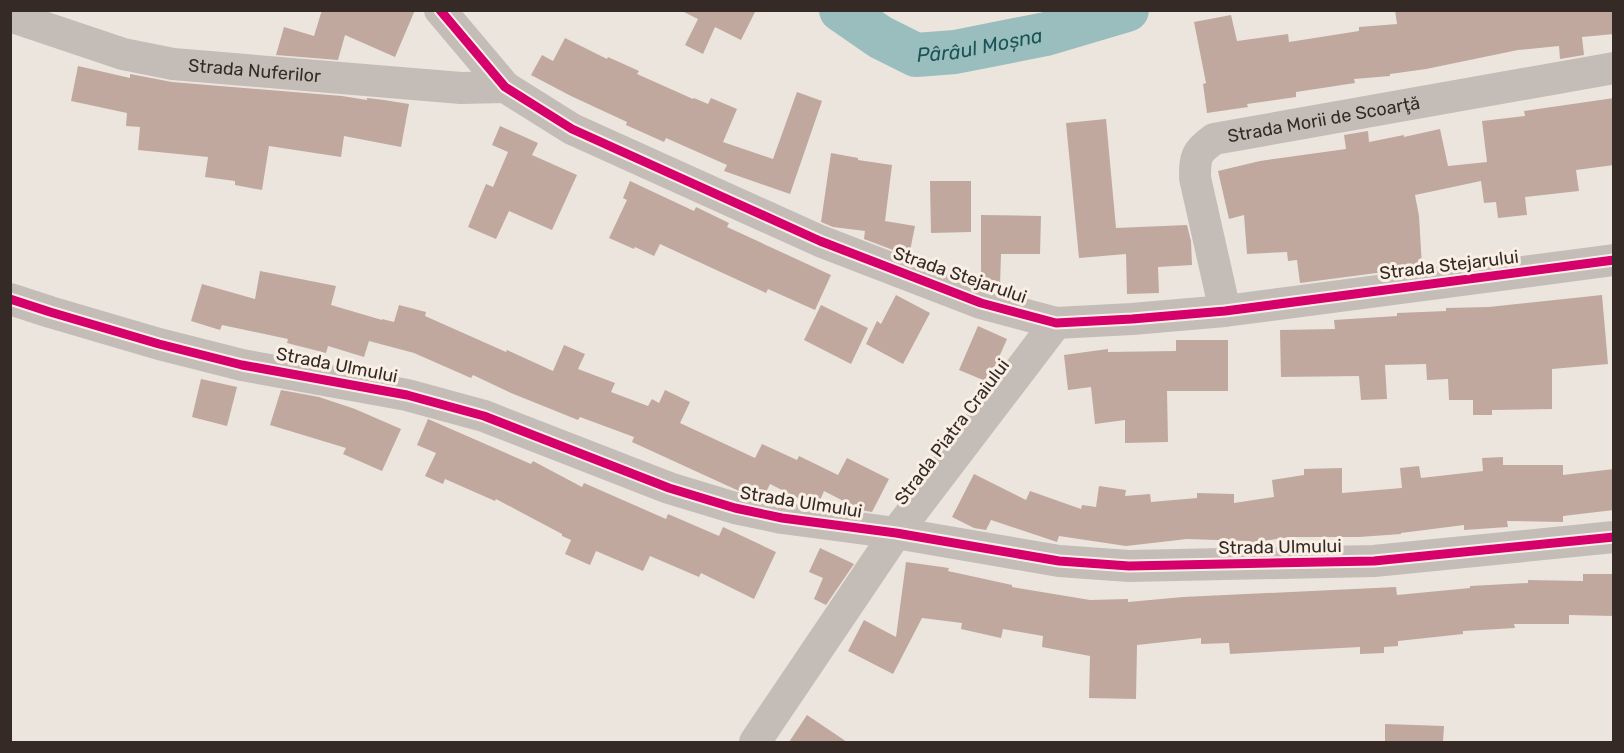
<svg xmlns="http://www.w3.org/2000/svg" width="1624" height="753" viewBox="0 0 1624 753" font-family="Rubik,sans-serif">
<rect width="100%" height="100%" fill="#ebe5de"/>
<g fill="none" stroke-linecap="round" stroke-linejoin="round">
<path stroke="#9abebd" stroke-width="44" id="s1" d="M 841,10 L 880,37 L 916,55 L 955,52 L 1046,34 L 1127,10"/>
</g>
<g fill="#c0a89f">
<path d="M 322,10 L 415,10 L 395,57 L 345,35 L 338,60 L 276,55 L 284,27 L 314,36 Z"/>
<path d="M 680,10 L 756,10 L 741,40 L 715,27 L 703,54 L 685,45 L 698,19 Z"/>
<path d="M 1395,10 L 1614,10 L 1614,34 L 1582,37 L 1584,55 L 1560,59 L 1559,46 L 1518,50 L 1426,69 L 1390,74 L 1390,76 L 1354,79 L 1355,83 L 1296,92 L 1296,97 L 1247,104 L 1248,107 L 1207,113 L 1203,84 L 1206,83 L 1194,22 L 1231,15 L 1237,41 L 1288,34 L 1289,42 L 1359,31 L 1359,27 L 1397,24 Z"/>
<path d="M 565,38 L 607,59 L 608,57 L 639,71 L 637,74 L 693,99 L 694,98 L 708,104 L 711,98 L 737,109 L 723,142 L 773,159 L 797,92 L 822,101 L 790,194 L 724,171 L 727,165 L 666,138 L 664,142 L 626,125 L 627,122 L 571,96 L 531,75 L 542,55 L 553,61 Z"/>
<path d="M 78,66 L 130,78 L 130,74 L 172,82 L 342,96 L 367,100 L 367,98 L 384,100 L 409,104 L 401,147 L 344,136 L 341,157 L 269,146 L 262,190 L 235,185 L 235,181 L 205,177 L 208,157 L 138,150 L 140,127 L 126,126 L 127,113 L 71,101 Z"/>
<path d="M 1614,98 L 1614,165 L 1576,170 L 1579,191 L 1525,197 L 1527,215 L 1498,218 L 1496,202 L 1484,203 L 1481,181 L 1415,195 L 1419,216 L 1422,267 L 1300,283 L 1297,260 L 1288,261 L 1287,252 L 1247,254 L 1244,215 L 1229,219 L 1218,171 L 1260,161 L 1346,149 L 1344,135 L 1368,131 L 1369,142 L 1404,135 L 1404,137 L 1440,129 L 1448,166 L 1487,162 L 1482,121 L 1525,116 L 1524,111 Z"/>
<path d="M 1106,119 L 1116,228 L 1187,225 L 1191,241 L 1192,265 L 1158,267 L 1159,293 L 1127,294 L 1126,254 L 1079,258 L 1066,123 Z"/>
<path d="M 500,126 L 538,143 L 532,155 L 577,175 L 552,230 L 509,211 L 496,239 L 468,227 L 486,184 L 493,187 L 508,152 L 492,145 Z"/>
<path d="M 831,153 L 858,158 L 858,160 L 892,165 L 885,221 L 915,226 L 909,256 L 864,239 L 865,231 L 833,227 L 821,222 Z"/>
<path d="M 630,181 L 694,211 L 696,207 L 729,223 L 727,227 L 831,275 L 815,310 L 768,289 L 766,293 L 660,244 L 654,256 L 635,247 L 634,249 L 609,238 L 627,200 L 623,198 Z"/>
<path d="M 930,181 L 971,181 L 971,232 L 931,233 Z"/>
<path d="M 981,215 L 1041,216 L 1040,254 L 1001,254 L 1000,286 L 988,286 L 981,284 Z"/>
<path d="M 260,271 L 336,286 L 331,305 L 382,320 L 382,319 L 394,322 L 399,305 L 426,312 L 425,316 L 506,352 L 507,350 L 553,371 L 564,345 L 585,354 L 578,369 L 615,383 L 611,392 L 648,406 L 652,399 L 659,403 L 665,390 L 690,402 L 680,423 L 755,458 L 762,444 L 797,460 L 799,456 L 838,475 L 847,458 L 889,479 L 872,512 L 861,510 L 824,491 L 818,505 L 808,503 L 770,484 L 764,496 L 739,491 L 632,442 L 634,437 L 580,417 L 578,420 L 511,393 L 473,375 L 471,378 L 414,353 L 369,341 L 364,357 L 328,346 L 326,353 L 287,343 L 288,339 L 222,325 L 220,330 L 191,321 L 202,284 L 255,299 Z"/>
<path d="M 896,295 L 930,313 L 903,364 L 866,344 L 877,321 L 881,324 Z"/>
<path d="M 1602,295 L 1608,364 L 1552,369 L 1552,409 L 1492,410 L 1492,415 L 1473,415 L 1473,400 L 1449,400 L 1448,379 L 1427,380 L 1426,364 L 1385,365 L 1387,399 L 1361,400 L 1359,376 L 1281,377 L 1280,330 L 1335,329 L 1334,320 L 1397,316 L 1397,313 L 1446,311 L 1446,308 L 1489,307 Z"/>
<path d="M 821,305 L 868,328 L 851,364 L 804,340 Z"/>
<path d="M 978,326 L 1007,339 L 988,382 L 959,370 Z"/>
<path d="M 1176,340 L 1228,340 L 1228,391 L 1167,391 L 1168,442 L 1125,443 L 1125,420 L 1095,424 L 1091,387 L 1068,390 L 1064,355 L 1108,349 L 1108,352 L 1176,351 Z"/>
<path d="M 201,379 L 237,387 L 227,426 L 192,417 Z"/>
<path d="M 281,390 L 319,397 L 355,409 L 401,429 L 382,471 L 343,454 L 346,448 L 270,425 Z"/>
<path d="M 428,419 L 531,464 L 533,461 L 582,487 L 584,483 L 666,519 L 668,514 L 719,536 L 723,527 L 776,552 L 754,599 L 701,573 L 699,577 L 650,556 L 643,571 L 596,551 L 590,565 L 565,554 L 571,540 L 562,536 L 562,534 L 496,499 L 495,501 L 445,479 L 443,484 L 425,476 L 436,453 L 417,445 Z"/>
<path d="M 1503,457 L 1503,465 L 1563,465 L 1563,475 L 1614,469 L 1614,510 L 1563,516 L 1563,522 L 1507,521 L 1508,527 L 1464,530 L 1464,525 L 1401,533 L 1401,534 L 1359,537 L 1291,537 L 1248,543 L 1248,541 L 1187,539 L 1126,546 L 1059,536 L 1057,542 L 991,520 L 986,530 L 974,528 L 952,517 L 974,474 L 1026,500 L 1030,491 L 1081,509 L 1082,505 L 1096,507 L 1099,486 L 1126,490 L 1125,496 L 1150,494 L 1151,502 L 1197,498 L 1197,493 L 1234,494 L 1234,503 L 1274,497 L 1272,480 L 1304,475 L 1304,469 L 1342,468 L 1342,493 L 1402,488 L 1400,468 L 1419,466 L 1421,478 L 1483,471 L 1482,458 Z"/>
<path d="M 820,548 L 854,564 L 826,605 L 814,599 L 823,578 L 809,572 Z"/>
<path d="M 906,562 L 949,568 L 948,571 L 1012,585 L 1012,587 L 1090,600 L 1128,599 L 1128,602 L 1183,597 L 1396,587 L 1397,595 L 1470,588 L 1470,586 L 1528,583 L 1528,580 L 1583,581 L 1583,574 L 1614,574 L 1614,616 L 1569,615 L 1569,624 L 1514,624 L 1515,628 L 1463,631 L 1463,634 L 1398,641 L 1398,646 L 1384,647 L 1384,653 L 1360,654 L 1360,647 L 1230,654 L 1229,643 L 1201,644 L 1201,638 L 1137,645 L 1136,699 L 1089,698 L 1090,656 L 1042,647 L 1043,636 L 1003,629 L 1001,638 L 961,629 L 962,623 L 922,618 L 893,674 L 848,651 L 864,620 L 896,637 Z"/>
<path d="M 807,715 L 847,742 L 789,742 Z"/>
<path d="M 1385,724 L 1444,726 L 1443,742 L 1385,742 Z"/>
</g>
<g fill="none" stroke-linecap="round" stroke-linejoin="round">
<g stroke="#c4bdb7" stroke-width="32">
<path d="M 440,10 L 505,87 L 572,129 L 820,241 L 981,303 L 1056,323 L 1132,319 L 1225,311 L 1614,260"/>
<path id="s2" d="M 10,16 L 123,54 L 173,64 L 461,88 L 505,87"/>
<path d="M 10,299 L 50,312 L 159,344 L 242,365 L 407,395 L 484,416 L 669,488 L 735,508 L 782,518 L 896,533 L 1059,561 L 1129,566 L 1374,561 L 1614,537"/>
<path id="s3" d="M 1225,311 L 1195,178 C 1195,156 1196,152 1214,139 L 1614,68"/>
<path d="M 755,742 L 896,533 L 1056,323"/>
</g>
<defs>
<g id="cycleway">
<path d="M 440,10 L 505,87 L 572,129 L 820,241 L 981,303 L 1056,323 L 1132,319 L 1225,311 L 1614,260"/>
<path d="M 10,299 L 50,312 L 159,344 L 242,365 L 407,395 L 484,416 L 669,488 L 735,508 L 782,518 L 896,533 L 1059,561 L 1129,566 L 1374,561 L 1614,537"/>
</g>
</defs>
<use href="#cycleway" stroke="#f9efe5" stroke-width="13"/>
<use href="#cycleway" stroke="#d6006c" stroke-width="9"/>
</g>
<g text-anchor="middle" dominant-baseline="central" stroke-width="6" stroke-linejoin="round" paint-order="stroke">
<g font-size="18" fill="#352a26" stroke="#f9efe5">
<text stroke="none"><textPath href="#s2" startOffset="252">Strada Nuferilor</textPath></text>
<text stroke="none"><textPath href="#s3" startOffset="294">Strada Morii de Scoarţă</textPath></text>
<text transform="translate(1449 265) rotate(-7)">Strada Stejarului</text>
<text transform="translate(960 275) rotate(19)">Strada Stejarului</text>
<text transform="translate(337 365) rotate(11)">Strada Ulmului</text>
<text transform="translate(952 432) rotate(-53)">Strada Piatra Craiului</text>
<text transform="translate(801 502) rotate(9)">Strada Ulmului</text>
<text transform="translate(1280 547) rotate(-1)">Strada Ulmului</text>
</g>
<g font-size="20" font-style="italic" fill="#1b5457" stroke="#f9efe5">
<text stroke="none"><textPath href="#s1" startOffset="152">Pârâul Moșna</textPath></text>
</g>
</g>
<rect width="1624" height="753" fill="none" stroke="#352a26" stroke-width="24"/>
</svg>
